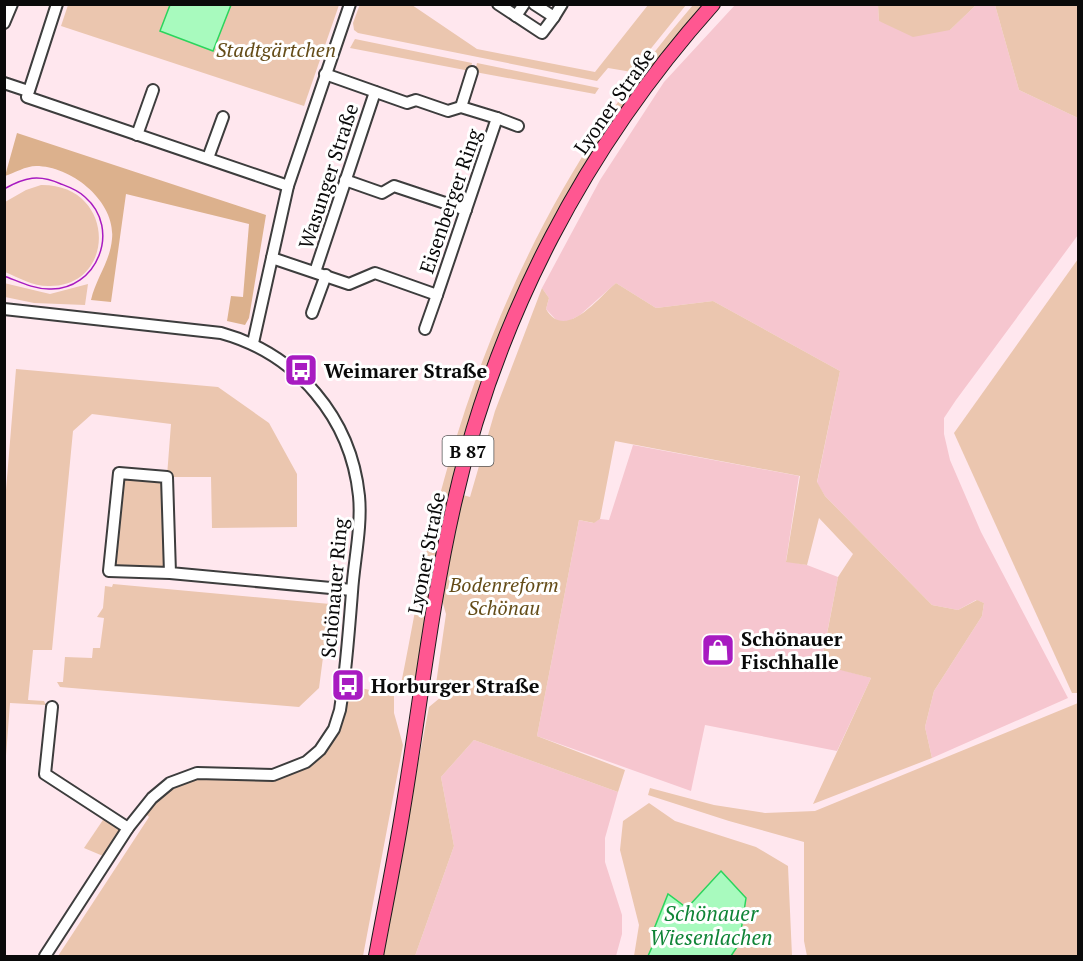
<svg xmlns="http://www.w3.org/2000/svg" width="1083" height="961" viewBox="0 0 1083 961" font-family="'PT Serif',serif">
<rect width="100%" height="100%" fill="#ffe7ee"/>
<g fill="#f6c6cf">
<path d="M 735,5 L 878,5 L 879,21 L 950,30 L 976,5 L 995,5 L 1019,90 L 1078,118 L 1078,235 L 956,400 L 944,418 L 944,434 L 950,460 L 981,532 L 1068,698 L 932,758 L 925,727 L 934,691 L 982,616 L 984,603 L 976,600 L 958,610 L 932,605 L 825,496 L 817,483 L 840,371 L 713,301 L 656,308 L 616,283 L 580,315 L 567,322 L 558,322 L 546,309 L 549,298 L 542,288 L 600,180 L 664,82 Z"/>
<path d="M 633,445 L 799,476 L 786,561 L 807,565 L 838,577 L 821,664 L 871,678 L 837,751 L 705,725 L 691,791 L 537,736 L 579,520 L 593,523 L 600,519 L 609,520 Z"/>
<path d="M 474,740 L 618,792 L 605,838 L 605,862 L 622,915 L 622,934 L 616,956 L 415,956 L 454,846 L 441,777 Z"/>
</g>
<g fill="#ebc6af">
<path d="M 360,4 L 412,5 L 477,49 L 595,72 L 648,5 L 686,5 L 632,72 L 608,68 L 597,81 L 358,33 L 354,30 L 353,23 Z"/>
<path d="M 68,5 L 339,5 L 304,106 L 61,26 Z"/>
<path d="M 693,5 L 705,5 L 576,182 L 524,280 L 485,379 L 416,695 L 402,692 L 401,684 C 415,616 425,547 444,480 C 493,301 573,145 693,5 Z"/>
<path d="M 878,5 L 878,4 L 976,5 L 950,30 L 913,37 L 879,21 Z"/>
<path d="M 995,5 L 1078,5 L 1078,118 L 1019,90 Z"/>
<path d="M 355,39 L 472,63 L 470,71 L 350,48 Z"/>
<path d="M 477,63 L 599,88 L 595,94 L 475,72 Z"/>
<path d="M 41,185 C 117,184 117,288 48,286 C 33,286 19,278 5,272 L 5,202 L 26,190 Z"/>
<path d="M 1078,259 L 1078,693 L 1072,693 L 954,433 Z"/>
<path d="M 4,283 L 50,294 L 88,284 L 85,305 L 34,303 L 5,297 Z"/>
<path d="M 616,283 L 656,308 L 713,301 L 840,371 L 817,482 L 825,496 L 932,605 L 958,610 L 977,600 L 984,603 L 982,616 L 934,691 L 925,727 L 932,758 L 813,804 L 871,678 L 821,665 L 838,577 L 853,554 L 819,518 L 807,565 L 786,562 L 800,476 L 615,441 L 600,519 L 594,523 L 579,520 L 537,736 L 625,770 L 618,792 L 474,740 L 441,777 L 454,846 L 415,956 L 381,956 L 429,707 L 441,697 L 435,691 L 446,614 L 442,600 L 463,495 L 470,497 L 495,411 L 542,288 L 549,298 L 546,309 C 565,342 598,298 616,283 Z"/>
<path d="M 16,369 L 218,387 L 269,423 L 297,474 L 297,527 L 212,528 L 211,477 L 168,477 L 170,573 L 109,571 L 119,473 L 167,476 L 171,424 L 92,414 L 73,431 L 52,650 L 33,650 L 28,700 L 44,701 L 46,705 L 10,703 L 5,769 L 4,514 Z"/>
<path d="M 113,584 L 330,604 L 319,688 L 299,707 L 60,687 L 57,682 L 63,682 L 65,657 L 92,658 L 93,648 L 100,648 L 104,618 L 97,617 L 103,608 L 105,586 L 112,587 Z"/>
<path d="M 349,685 L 394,696 L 394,713 L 403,745 L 363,956 L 58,956 L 149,817 L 145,813 L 173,787 L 197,779 L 273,780 L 308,766 L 325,752 L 339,732 Z"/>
<path d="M 1078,703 L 1078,956 L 807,956 L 804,941 L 804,842 L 729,821 L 648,795 L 650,788 L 714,805 L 765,813 L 815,811 Z"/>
<path d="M 649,803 L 675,821 L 756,847 L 788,866 L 792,956 L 731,956 L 739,944 L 669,895 L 657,936 L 648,956 L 634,956 L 639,925 L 620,850 L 623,821 Z"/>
<path d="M 107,814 L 121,827 L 103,856 L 84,848 Z"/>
</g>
<path fill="#dcb18d" d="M 17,133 L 266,215 L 249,318 L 245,325 L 227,321 L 231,296 L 243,297 L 249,224 L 126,194 L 111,302 L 91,300 C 96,278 110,262 112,239 C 116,202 72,166 36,166 C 26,166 14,173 5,176 Z"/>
<g fill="#a8fabe" stroke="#2bd55d" stroke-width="1.5">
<path d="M 170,5 L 231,5 L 213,51 L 160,31 Z"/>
<path d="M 721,871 L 746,898 L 739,944 L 731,956 L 648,956 L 657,936 L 654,929 L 668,894 L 687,908 Z"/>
</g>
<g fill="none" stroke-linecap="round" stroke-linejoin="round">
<defs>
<g id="minor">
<path d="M 57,4 L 27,97 L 288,186"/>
<path d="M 498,4 L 542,33 L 554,17"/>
<path d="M 534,4 L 554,17 L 562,4"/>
<path d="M 516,16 L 524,4"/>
<path d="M 4,23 L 12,4"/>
<path d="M 4,83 L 28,91"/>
<path d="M 461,107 L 472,72"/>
<path d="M 497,118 L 518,126"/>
<path d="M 137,135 L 153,90"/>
<path d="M 208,158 L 223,117"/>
<path d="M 345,180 L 382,193 L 394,186 L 466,210"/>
<path d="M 272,258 L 349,284 L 375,273 L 437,295 L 497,118 L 461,107 L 448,111 L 416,100 L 407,103 L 325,74"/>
<path d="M 315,272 L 375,92"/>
<path d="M 4,309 L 221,333 C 297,354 351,418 359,496 C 362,527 354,561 352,592 C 349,631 346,671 340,710 L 334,729 L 320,750 L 306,762 L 273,775 L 197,773 L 170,783 L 152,798 L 128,828 L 45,956"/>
<path d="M 312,313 L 326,275"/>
<path d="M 425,329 L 437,295"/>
<path d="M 253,343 L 288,186 L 350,4"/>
<path d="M 170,573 L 167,477 L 119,473 L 109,571 L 170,573 L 352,590"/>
<path d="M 52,707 L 45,774 L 128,828"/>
</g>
<path id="major" d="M 376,956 C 385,907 395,859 403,809 C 420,707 431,604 454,504 C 496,317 586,146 713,4"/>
</defs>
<use href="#minor" stroke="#3d3d3d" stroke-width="14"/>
<use href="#major" stroke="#1b1b1b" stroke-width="16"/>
<use href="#minor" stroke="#fff" stroke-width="10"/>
<use href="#major" stroke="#ff5791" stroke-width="14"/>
<path stroke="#a81bc1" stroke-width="1.5" d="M 4,189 C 25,177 39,174 61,184 C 69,187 78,190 85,197 C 122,229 97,291 49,289 C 33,289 18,281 4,276"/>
</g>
<defs>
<symbol id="bus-square" viewBox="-11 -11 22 22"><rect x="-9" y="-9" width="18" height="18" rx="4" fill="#a81bc1" stroke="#fff"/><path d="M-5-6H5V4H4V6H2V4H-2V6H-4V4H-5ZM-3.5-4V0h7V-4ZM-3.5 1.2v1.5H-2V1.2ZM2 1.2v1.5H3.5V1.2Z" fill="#fff"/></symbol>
<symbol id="shop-square" viewBox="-11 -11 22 22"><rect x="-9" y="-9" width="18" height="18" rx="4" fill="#a81bc1" stroke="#fff"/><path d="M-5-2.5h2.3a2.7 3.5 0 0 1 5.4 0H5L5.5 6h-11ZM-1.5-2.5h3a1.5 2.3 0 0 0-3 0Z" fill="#fff"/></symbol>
</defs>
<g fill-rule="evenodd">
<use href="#bus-square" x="282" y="351" width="38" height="38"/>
<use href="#shop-square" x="699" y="631" width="38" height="38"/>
<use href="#bus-square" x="329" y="666" width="38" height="38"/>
</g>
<g text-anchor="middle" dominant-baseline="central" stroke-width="6" stroke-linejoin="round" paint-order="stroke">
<rect fill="#fff" stroke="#545454" stroke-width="1.5" x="442.5" y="436" width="51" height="30" rx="4.5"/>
<g font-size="18" font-weight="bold" fill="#0a0a0a">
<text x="468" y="451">B 87</text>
</g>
<g font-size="20" font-style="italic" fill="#644c18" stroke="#fff">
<text x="276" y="49">Stadtgärtchen</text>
<text x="504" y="584">Bodenreform<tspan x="504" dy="23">Schönau</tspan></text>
</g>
<g font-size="20" fill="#0a0a0a" stroke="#fff">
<text transform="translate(614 101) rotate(-55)">Lyoner Straße</text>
<text transform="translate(328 176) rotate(-72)">Wasunger Straße</text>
<text transform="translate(450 201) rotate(-71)">Eisenberger Ring</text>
<text transform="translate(426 553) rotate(-79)">Lyoner Straße</text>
<text transform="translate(334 588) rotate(-85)">Schönauer Ring</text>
</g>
<g font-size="20" font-weight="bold" fill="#0a0a0a" stroke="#fff" text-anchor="start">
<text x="324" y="370">Weimarer Straße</text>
<text x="741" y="638">Schönauer<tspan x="741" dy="23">Fischhalle</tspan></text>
<text x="371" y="685">Horburger Straße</text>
</g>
<g font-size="21" font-style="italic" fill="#0f8436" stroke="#fff">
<text x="711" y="913">Schönauer<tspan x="711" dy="24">Wiesenlachen</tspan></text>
</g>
</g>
<rect width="1083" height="961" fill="none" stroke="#0a0a0a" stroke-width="12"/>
</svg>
